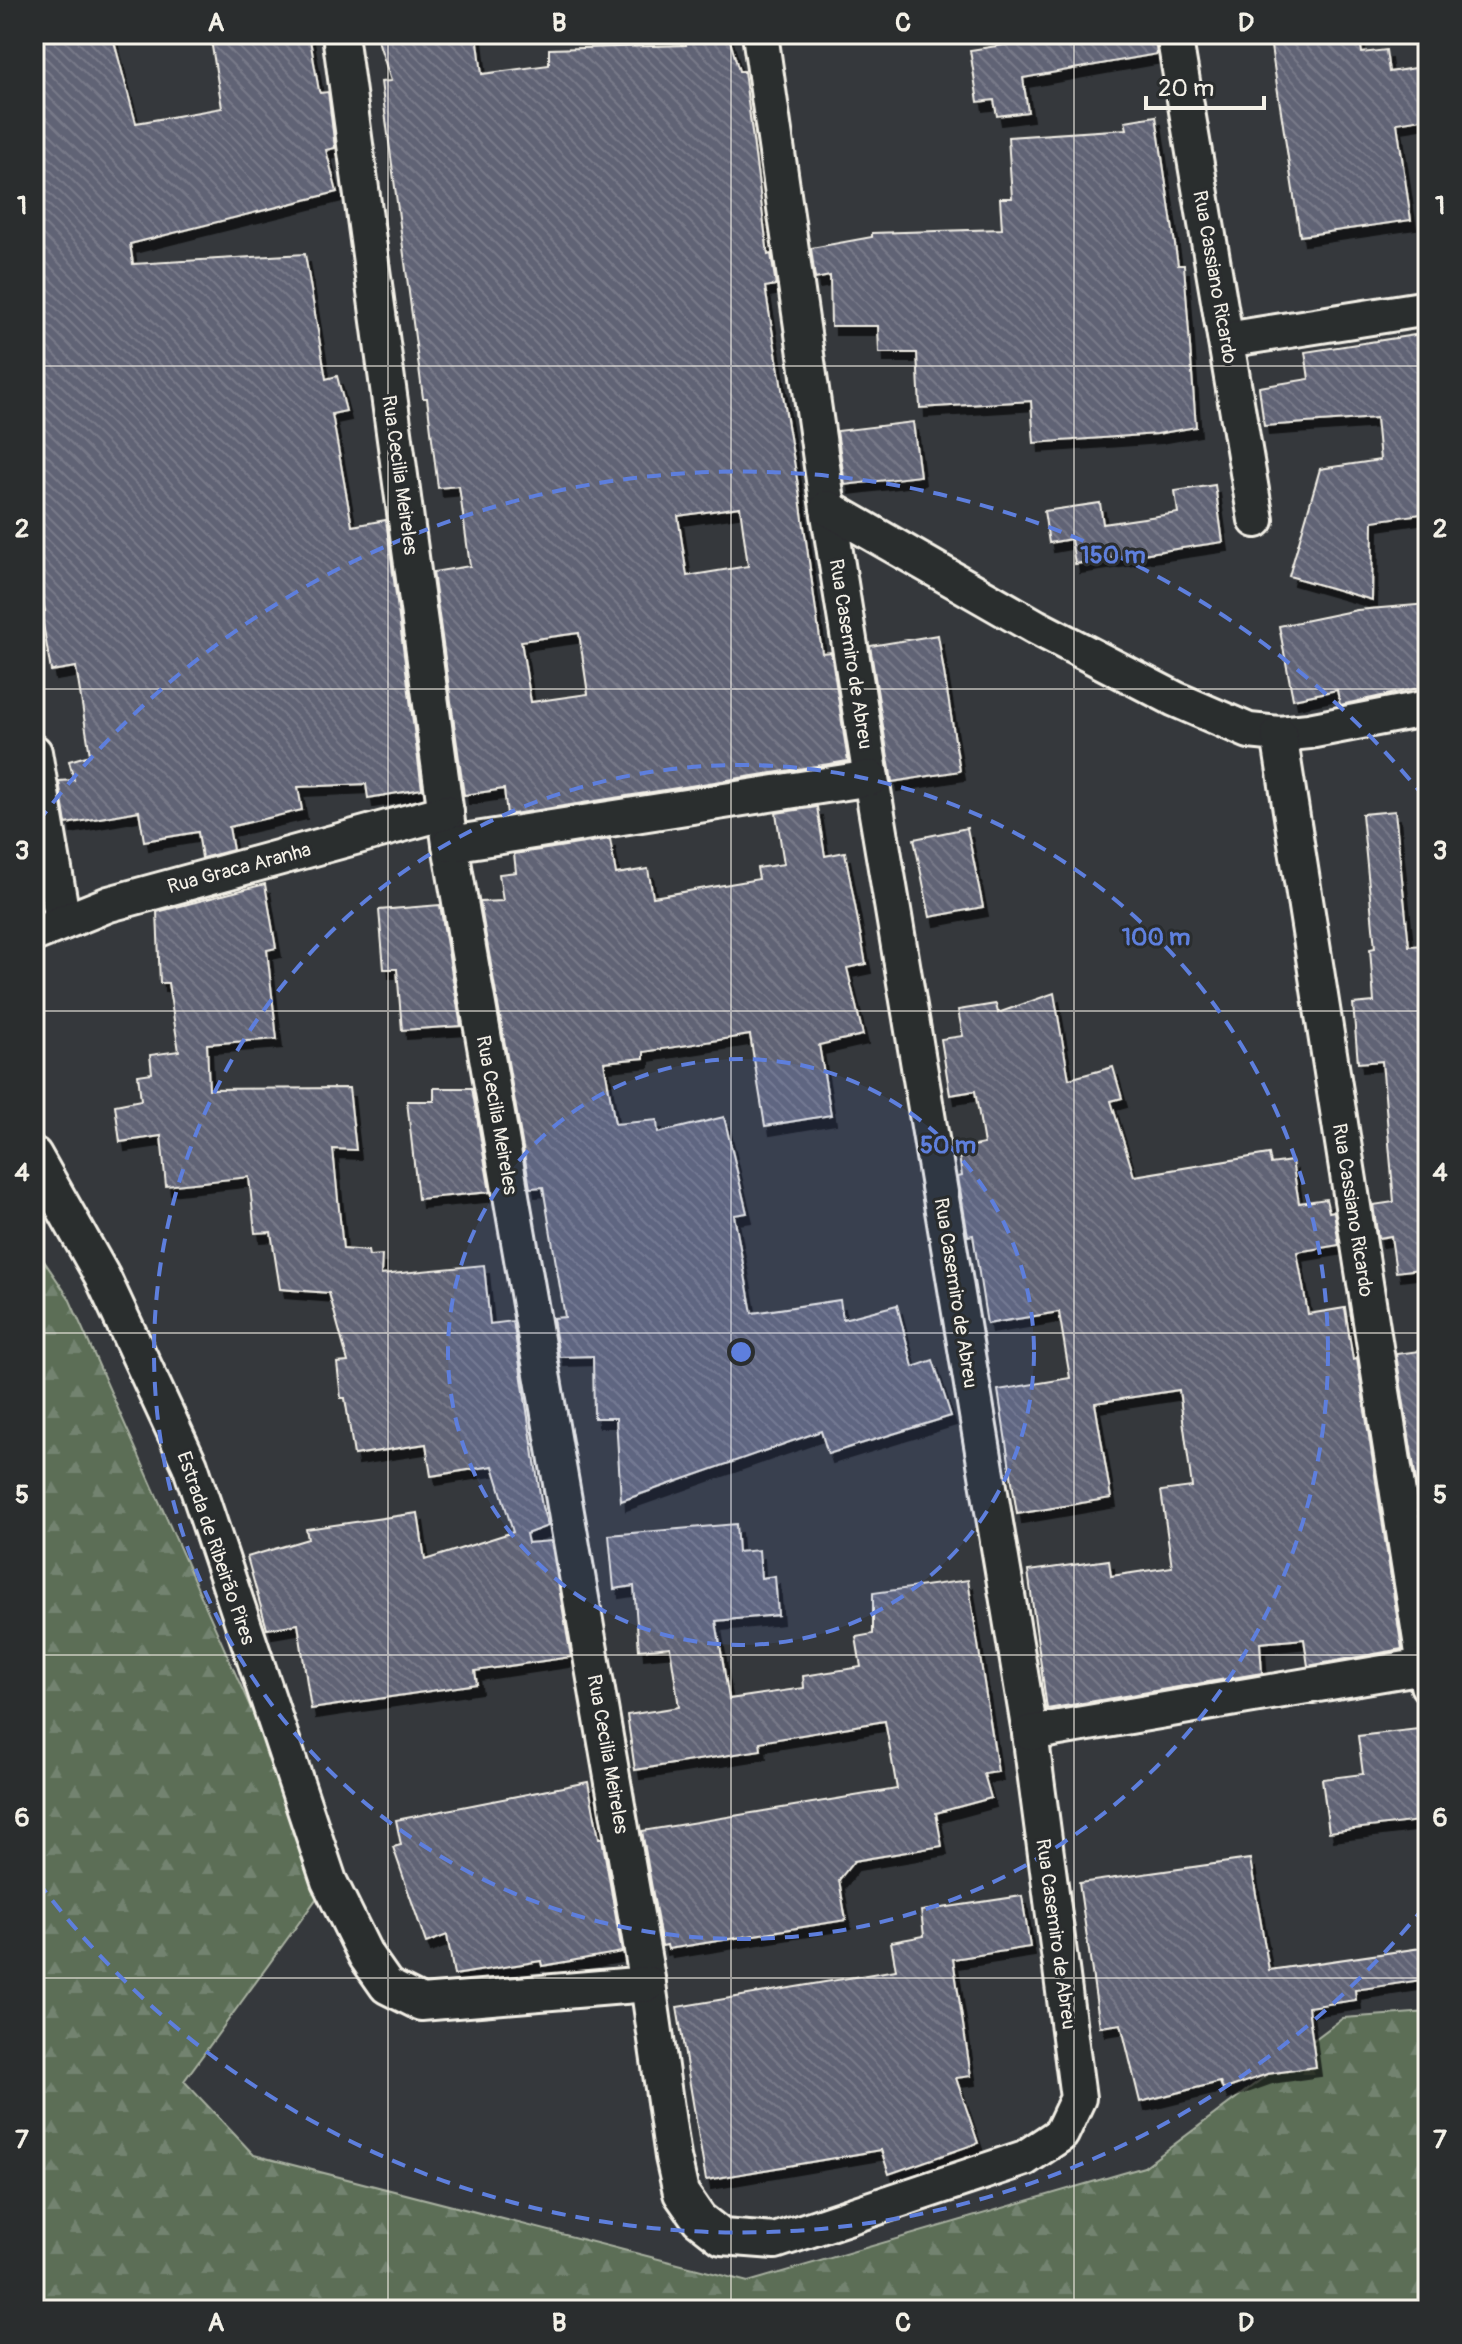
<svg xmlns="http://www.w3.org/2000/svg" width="1462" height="2344" viewBox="0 0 1462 2344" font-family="Pangolin,sans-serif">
<defs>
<pattern id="forest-firs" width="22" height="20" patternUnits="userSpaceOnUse" patternTransform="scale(2)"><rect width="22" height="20" fill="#5b6e57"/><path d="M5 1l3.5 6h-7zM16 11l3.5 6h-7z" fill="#73836f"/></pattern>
<pattern id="building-back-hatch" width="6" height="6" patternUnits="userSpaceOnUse" patternTransform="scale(2)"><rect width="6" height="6" fill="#616375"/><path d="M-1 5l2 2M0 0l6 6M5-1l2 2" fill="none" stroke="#787a89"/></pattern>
<filter id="shadow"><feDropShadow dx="5" dy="9" stdDeviation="0" flood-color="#0009"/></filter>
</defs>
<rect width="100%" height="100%" fill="#35383c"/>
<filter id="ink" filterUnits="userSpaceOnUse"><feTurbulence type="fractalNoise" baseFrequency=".0125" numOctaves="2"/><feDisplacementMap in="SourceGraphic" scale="16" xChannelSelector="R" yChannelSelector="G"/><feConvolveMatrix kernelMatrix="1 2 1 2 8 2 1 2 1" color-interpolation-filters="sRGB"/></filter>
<g filter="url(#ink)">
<path fill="url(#forest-firs)" stroke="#a8b0a0" stroke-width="2" d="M 34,1246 L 69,1298 L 283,1781 L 319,1895 L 184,2081 L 254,2155 L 748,2282 L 1144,2167 L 1343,2018 L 1428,2012 L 1428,2310 L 34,2310 Z"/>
<g fill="url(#building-back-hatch)" stroke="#f4f1e8" stroke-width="2" fill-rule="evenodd" filter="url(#shadow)">
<path d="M 34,34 L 112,34 L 136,123 L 222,108 L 210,34 L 309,34 L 319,91 L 320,93 L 328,92 L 335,148 L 326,150 L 337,192 L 130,244 L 133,264 L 305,254 L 326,379 L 337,376 L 346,411 L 332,414 L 352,526 L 386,520 L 422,789 L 368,798 L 366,784 L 298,787 L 302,810 L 229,827 L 233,850 L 202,858 L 198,832 L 144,841 L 139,811 L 66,824 L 59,781 L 74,780 L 69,761 L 90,755 L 76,667 L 51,671 L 41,612 L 45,611 L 34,554 Z"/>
<path d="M 376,34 L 477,34 L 482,74 L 549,65 L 549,49 L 686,45 L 683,34 L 728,34 L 739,71 L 744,71 L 768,255 L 771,254 L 776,285 L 765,287 L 799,491 L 822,653 L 831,652 L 848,761 L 507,815 L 504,789 L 464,795 L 433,572 L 470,566 L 459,486 L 438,488 L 427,398 L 423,398 L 381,82 L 391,81 ZM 740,507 L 748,566 L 687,576 L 678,516 ZM 579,633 L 588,694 L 531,702 L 521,641 Z"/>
<path d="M 1022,34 L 1154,34 L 1157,54 L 1023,78 L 1028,112 L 997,116 L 994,100 L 978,102 L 970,50 L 1031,41 Z"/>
<path d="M 1309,34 L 1359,34 L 1362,53 L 1386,50 L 1389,72 L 1428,66 L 1428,118 L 1397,123 L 1411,220 L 1300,236 L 1270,40 Z"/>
<path d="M 1156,116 L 1178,265 L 1184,265 L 1196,427 L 1157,434 L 1034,443 L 1031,401 L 920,408 L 917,353 L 879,353 L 878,326 L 831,326 L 830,276 L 815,279 L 811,248 L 872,237 L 872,233 L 1002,229 L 1000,198 L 1012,198 L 1008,137 L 1127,129 L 1125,121 Z"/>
<path d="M 1428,333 L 1428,513 L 1373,521 L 1372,600 L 1289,576 L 1320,469 L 1380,460 L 1376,418 L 1264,426 L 1259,387 L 1309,379 L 1305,352 Z"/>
<path d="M 913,422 L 920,476 L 845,485 L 837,431 Z"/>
<path d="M 1215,485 L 1223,542 L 1075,564 L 1071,539 L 1049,543 L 1044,511 L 1100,503 L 1103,524 L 1178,513 L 1175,491 Z"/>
<path d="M 1428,604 L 1428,686 L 1340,705 L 1337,690 L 1293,699 L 1279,626 L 1357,610 Z"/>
<path d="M 938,635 L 960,771 L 892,782 L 870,646 Z"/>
<path d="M 817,807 L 825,856 L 845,852 L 866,964 L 847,968 L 863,1035 L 819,1045 L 831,1115 L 765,1126 L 750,1035 L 644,1052 L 644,1058 L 604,1062 L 615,1124 L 657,1120 L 658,1133 L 724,1117 L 747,1213 L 734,1215 L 752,1313 L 840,1300 L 843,1319 L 897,1305 L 913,1367 L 933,1360 L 951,1416 L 828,1454 L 821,1431 L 621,1501 L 616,1418 L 594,1418 L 593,1356 L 559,1357 L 553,1318 L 565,1317 L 543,1187 L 530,1188 L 480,902 L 503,901 L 499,874 L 516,872 L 514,854 L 610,839 L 616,874 L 648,869 L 653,897 L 759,879 L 757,868 L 784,864 L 776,813 Z"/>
<path d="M 1395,811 L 1409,946 L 1428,945 L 1428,1268 L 1396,1272 L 1391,1236 L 1378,1238 L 1373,1205 L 1394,1202 L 1382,1061 L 1358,1063 L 1353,1004 L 1374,1002 L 1370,949 L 1375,948 L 1362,814 Z"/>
<path d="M 967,828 L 983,907 L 930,917 L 914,839 Z"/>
<path d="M 265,884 L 276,948 L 267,950 L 277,1039 L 207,1044 L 209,1089 L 349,1088 L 356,1150 L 333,1149 L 343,1249 L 368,1251 L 369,1256 L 382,1255 L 381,1275 L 484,1265 L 490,1324 L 513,1321 L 542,1507 L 548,1526 L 526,1534 L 528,1543 L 551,1541 L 571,1657 L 475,1671 L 477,1684 L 311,1709 L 298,1624 L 267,1629 L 247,1557 L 308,1539 L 306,1529 L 418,1513 L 425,1560 L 513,1532 L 493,1466 L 431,1476 L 426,1444 L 354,1455 L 345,1398 L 341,1398 L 337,1363 L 348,1362 L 329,1293 L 280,1289 L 271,1232 L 255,1233 L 249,1177 L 166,1186 L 161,1136 L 120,1142 L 115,1105 L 141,1100 L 138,1075 L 152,1073 L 150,1055 L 179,1051 L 168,983 L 160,983 L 157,912 Z"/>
<path d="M 440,905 L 461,1026 L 402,1030 L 397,969 L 384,969 L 379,910 Z"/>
<path d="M 1054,993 L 1069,1079 L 1113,1067 L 1122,1098 L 1111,1101 L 1134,1176 L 1269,1154 L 1271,1164 L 1292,1161 L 1299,1203 L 1326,1199 L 1329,1212 L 1334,1211 L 1339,1245 L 1297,1252 L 1308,1314 L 1345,1308 L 1353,1360 L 1357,1359 L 1402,1649 L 1308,1666 L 1304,1639 L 1260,1643 L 1262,1673 L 1047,1709 L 1028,1571 L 1109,1560 L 1111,1576 L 1172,1567 L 1161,1491 L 1192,1487 L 1179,1390 L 1095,1403 L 1111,1498 L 1017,1514 L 998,1390 L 1070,1378 L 1059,1312 L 987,1324 L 973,1235 L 968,1236 L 958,1177 L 962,1176 L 958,1149 L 984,1144 L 975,1091 L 950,1095 L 941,1039 L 963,1036 L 958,1010 L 996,1004 L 998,1013 Z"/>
<path d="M 434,1088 L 472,1088 L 490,1192 L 418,1199 L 407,1101 L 434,1101 Z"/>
<path d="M 1428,1350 L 1428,1556 L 1396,1354 Z"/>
<path d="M 736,1524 L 738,1552 L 759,1550 L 761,1578 L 775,1576 L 778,1615 L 716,1621 L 729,1699 L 804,1688 L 803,1676 L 861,1667 L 856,1637 L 873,1634 L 873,1593 L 968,1580 L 998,1772 L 984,1774 L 991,1798 L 936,1813 L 942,1846 L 854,1861 L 839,1880 L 846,1920 L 668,1949 L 667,1945 L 662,1946 L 642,1831 L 897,1789 L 885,1721 L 760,1742 L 761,1750 L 635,1770 L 627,1715 L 679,1707 L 670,1647 L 639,1650 L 634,1586 L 614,1589 L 609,1535 Z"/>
<path d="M 1418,1729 L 1428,1820 L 1329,1832 L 1322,1779 L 1363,1774 L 1358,1736 Z"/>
<path d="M 588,1782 L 599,1838 L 602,1838 L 622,1952 L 542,1966 L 541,1961 L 454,1975 L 447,1935 L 426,1943 L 393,1847 L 401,1845 L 396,1820 Z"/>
<path d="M 1250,1859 L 1269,1970 L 1428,1947 L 1428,1979 L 1355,1990 L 1356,2000 L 1308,2007 L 1316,2067 L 1267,2074 L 1223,2090 L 1220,2082 L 1140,2102 L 1121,2024 L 1100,2027 L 1079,1883 Z"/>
<path d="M 1022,1896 L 1030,1947 L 953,1959 L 971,2076 L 956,2078 L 978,2143 L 889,2174 L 881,2150 L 706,2180 L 677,2007 L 896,1970 L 891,1942 L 924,1936 L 921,1911 Z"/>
</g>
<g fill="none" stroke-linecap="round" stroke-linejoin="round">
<defs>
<g id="street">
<path d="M 340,34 L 450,844 L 648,1984 L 673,2157 L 681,2193 L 699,2219 L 722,2237 L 775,2241 L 1025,2158 L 1061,2134 L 1078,2098 L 1030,1733 L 871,778 L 828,508 L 760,34"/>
<path d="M 1174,34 L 1256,520"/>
<path d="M 1226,340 L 1428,308"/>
<path d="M 828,508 L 1036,627 L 1175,699 L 1249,731 L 1279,734 L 1309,731 L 1428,708"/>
<path d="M 1279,734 L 1428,1685"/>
<path d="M 34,752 L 63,922"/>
<path d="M 450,844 L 871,778"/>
<path d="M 34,934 L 109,904 L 446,812"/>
<path d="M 34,1155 L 102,1276 L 190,1465 L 329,1881 L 366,1956 L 387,1986 L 421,2003 L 648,1984"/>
<path d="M 1030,1733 L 1424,1666"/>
</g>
</defs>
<use href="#street" stroke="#f4f1e8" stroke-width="40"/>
<use href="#street" stroke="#2a2d2e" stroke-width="34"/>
</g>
</g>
<path fill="none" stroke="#f4f1e8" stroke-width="2" stroke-opacity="0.55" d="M 388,34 L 388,2310M 731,34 L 731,2310M 1074,34 L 1074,2310M 34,366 L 1428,366M 34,689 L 1428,689M 34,1011 L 1428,1011M 34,1333 L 1428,1333M 34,1655 L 1428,1655M 34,1978 L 1428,1978"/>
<circle cx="741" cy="1352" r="293" fill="#5e7fdd" fill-opacity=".12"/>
<g fill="none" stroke="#5e7fdd" stroke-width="4" stroke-dasharray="14 10">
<circle cx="741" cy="1352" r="293"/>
<circle cx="741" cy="1352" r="587"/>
<path d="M1425 1906A880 880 0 0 1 38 1882M38 822A880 880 0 0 1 1425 798"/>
</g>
<g text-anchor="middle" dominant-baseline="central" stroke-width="6" stroke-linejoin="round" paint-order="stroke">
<g font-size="20" fill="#f4f1e8" stroke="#2a2d2e">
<text transform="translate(1215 277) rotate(80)">Rua Cassiano Ricardo</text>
<text transform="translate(400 475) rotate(82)">Rua Cecilia Meireles</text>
<text transform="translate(851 654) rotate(81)">Rua Casemiro de Abreu</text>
<text transform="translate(239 868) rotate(-15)">Rua Graca Aranha</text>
<text transform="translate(497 1115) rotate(80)">Rua Cecilia Meireles</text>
<text transform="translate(1353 1210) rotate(81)">Rua Cassiano Ricardo</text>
<text transform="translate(956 1293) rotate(81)">Rua Casemiro de Abreu</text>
<text transform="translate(216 1548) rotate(71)">Estrada de Ribeirão Pires</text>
<text transform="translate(608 1754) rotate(80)">Rua Cecilia Meireles</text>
<text transform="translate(1056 1934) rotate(82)">Rua Casemiro de Abreu</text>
</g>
</g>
<circle cx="741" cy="1352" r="12" fill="#5e7fdd" stroke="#2a2d2e" stroke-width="4"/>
<g font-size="24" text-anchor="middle" font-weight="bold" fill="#5e7fdd" stroke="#2a2d2e" stroke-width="6" stroke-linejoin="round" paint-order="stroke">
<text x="1113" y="563">150 m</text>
<text x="1156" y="945">100 m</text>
<text x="948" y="1153">50 m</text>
</g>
<rect width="1462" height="2344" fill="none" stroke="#2a2d2e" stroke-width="88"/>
<path d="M1146 96v12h118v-12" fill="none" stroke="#f4f1e8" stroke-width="4"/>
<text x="1158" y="96" font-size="24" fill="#f4f1e8" stroke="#2a2d2e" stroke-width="6" paint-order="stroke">20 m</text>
<rect x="44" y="44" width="1374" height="2256" fill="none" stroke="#f4f1e8" stroke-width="3"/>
<g font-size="26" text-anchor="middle" font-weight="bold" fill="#f4f1e8">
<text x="216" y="31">A</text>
<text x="559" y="31">B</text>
<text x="903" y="31">C</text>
<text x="1246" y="31">D</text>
<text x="22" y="214">1</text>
<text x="1440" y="214">1</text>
<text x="22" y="537">2</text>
<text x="1440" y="537">2</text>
<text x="22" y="859">3</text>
<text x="1440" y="859">3</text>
<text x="22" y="1181">4</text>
<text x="1440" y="1181">4</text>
<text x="22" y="1503">5</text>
<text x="1440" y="1503">5</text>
<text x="22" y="1826">6</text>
<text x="1440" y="1826">6</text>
<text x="22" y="2148">7</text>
<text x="1440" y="2148">7</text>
<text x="216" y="2331">A</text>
<text x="559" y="2331">B</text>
<text x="903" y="2331">C</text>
<text x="1246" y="2331">D</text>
</g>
</svg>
